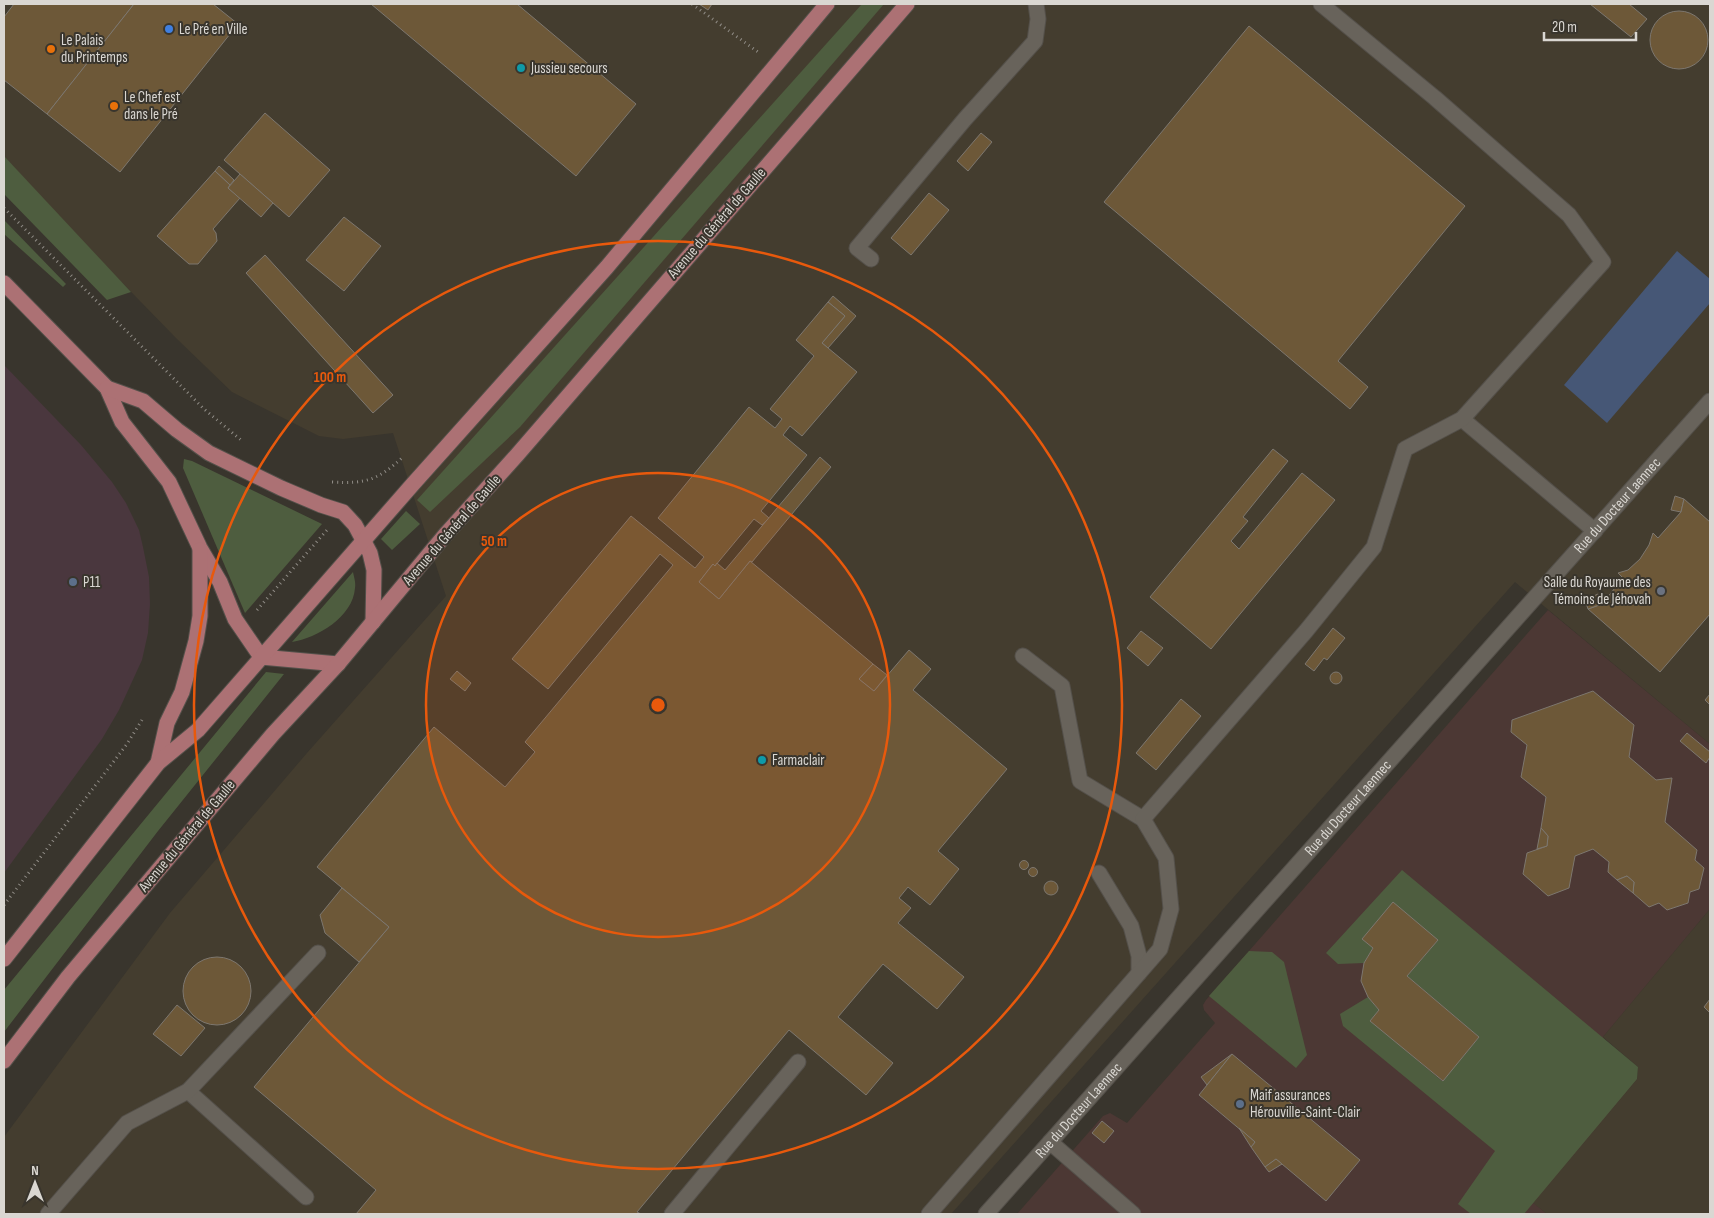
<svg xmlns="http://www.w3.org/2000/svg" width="1714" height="1218" viewBox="0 0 1714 1218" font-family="'Sofia Sans Condensed',sans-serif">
<rect width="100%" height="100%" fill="#39352d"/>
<path fill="#4c3834" d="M 1548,610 L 1710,744 L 1710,909 L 1603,1037 L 1637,1079 L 1534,1203 L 1547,1214 L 1017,1214 L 1103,1116 L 1110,1113 L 1127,1123 L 1215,1023 L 1204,1010 L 1203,1005 L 1206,1000 Z"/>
<g fill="#443d2f">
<path d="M 4,4 L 1710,4 L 1710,744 L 1515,582 L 951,1214 L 4,1214 L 4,1137 L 170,913 L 307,753 L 446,596 L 393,433 L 343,439 L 319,436 L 232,392 L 176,338 L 103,263 L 4,157 Z"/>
<path d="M 1710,909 L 1710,1214 L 1547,1214 L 1533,1203 L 1637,1079 L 1638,1067 L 1603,1037 Z"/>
</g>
<path fill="#4a373e" d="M 4,365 L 81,445 L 112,482 L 126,503 L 139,530 L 143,547 L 149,577 L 150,604 L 148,633 L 142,660 L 119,710 L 102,739 L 4,873 Z"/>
<g fill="#4e5d3f">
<path d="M 862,4 L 884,4 L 520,427 L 430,512 L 417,500 Z"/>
<path d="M 4,156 L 131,292 L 107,300 L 4,194 Z"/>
<path d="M 4,220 L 66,284 L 63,287 L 4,234 Z"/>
<path d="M 184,459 L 192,461 L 322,524 L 245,613 L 183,468 Z"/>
<path d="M 406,511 L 420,524 L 392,550 L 381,539 Z"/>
<path d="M 353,572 C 354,577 356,583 355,588 C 353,617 317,638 292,642 Z"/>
<path d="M 266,672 L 284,674 L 158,831 L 4,1032 L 4,990 Z"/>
<path d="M 1402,870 L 1638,1067 L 1637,1079 L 1524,1214 L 1471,1214 L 1458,1204 L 1495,1151 L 1343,1026 L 1340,1014 L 1368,997 L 1379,1010 L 1371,1021 L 1442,1081 L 1479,1037 L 1407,976 L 1438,940 L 1373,948 L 1364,963 L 1338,964 L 1326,953 Z"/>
<path d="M 1249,951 L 1272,952 L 1284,962 L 1307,1055 L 1296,1068 L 1209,996 Z"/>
</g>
<path fill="#465776" d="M 1677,251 L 1710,279 L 1710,303 L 1607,423 L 1564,385 Z"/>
<g fill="#6d5838" stroke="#7d776f">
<path d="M 14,4 L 134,4 L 47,114 L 4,80 L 4,17 Z"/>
<path d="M 134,4 L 213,4 L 238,24 L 120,172 L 47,114 Z"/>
<path d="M 371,4 L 517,4 L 636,104 L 576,176 Z"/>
<path d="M 699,4 L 712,4 L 708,10 Z"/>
<path d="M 1590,4 L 1629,4 L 1647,19 L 1631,37 Z"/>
<circle cx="1679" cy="40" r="29"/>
<path d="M 1249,26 L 1465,206 L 1338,361 L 1368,387 L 1350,409 L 1104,202 Z"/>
<path d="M 265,113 L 330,170 L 289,217 L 224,160 Z"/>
<path d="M 981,133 L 992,142 L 968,171 L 957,161 Z"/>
<path d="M 219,166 L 234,180 L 230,185 L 215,171 Z"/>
<path d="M 215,171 L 230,185 L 228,188 L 240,198 L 213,229 L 216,233 L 217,241 L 198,264 L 189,264 L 157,236 Z"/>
<path d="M 240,174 L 273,203 L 261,217 L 228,188 Z"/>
<path d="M 929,193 L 949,210 L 911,255 L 891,238 Z"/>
<path d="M 344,217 L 381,246 L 344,291 L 306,260 Z"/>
<path d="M 265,255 L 393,395 L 373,413 L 246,273 Z"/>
<path d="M 833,296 L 856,316 L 828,348 L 822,343 L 845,316 L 828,302 Z"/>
<path d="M 828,302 L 845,316 L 822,343 L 857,372 L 802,436 L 790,426 L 783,435 L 807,455 L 761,511 L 769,518 L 762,525 L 754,519 L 715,566 L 713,564 L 699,582 L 719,599 L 750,561 L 873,664 L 859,679 L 874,691 L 909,650 L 931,669 L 913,690 L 1007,769 L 938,851 L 959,869 L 930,905 L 908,887 L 899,898 L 911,908 L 898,923 L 964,977 L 937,1009 L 883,964 L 838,1017 L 893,1063 L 866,1095 L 789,1030 L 637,1212 L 641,1214 L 356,1214 L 376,1190 L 254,1087 L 389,927 L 317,867 L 434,727 L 505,787 L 535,752 L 525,742 L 673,565 L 660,554 L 548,689 L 512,659 L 631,516 L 695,568 L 704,557 L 658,518 L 749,407 L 775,428 L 782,419 L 770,409 L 814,356 L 796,340 Z"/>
<path d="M 1273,449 L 1288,461 L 1243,517 L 1248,521 L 1231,541 L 1239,549 L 1302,473 L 1335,500 L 1211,649 L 1150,597 Z"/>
<path d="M 820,457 L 831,467 L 752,562 L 750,561 L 719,599 L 699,582 L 713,564 L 715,566 L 717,563 L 725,570 Z"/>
<path d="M 1675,496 L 1684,499 L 1681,512 L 1671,510 Z"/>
<path d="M 1684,499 L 1710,522 L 1710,614 L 1660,672 L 1588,609 L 1602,604 L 1623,578 L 1618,573 L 1628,570 L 1640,559 L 1649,545 L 1653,533 L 1658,538 L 1681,512 Z"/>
<path d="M 1598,594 L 1602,604 L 1588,609 L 1585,600 Z"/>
<path d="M 1333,628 L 1345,638 L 1327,660 L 1324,658 L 1314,671 L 1305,664 Z"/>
<path d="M 1141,631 L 1163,648 L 1148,666 L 1127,648 Z"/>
<path d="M 873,664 L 887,675 L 874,691 L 859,679 Z"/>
<path d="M 457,671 L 471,683 L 465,691 L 450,679 Z"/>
<circle cx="1336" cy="678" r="6"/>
<path d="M 1593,691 L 1634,725 L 1629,757 L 1656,780 L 1672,778 L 1665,822 L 1697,850 L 1695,860 L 1704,868 L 1699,889 L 1690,892 L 1688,903 L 1667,910 L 1659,903 L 1649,907 L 1633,893 L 1634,882 L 1627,876 L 1617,880 L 1608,872 L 1609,862 L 1593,849 L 1575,856 L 1569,888 L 1548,896 L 1523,874 L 1527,853 L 1547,846 L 1548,836 L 1541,828 L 1546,797 L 1521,777 L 1527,745 L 1511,732 L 1512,720 Z"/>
<path d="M 1710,694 L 1710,705 L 1705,700 Z"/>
<path d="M 1181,699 L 1201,716 L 1156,770 L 1136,753 Z"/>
<path d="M 1687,733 L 1710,752 L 1710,757 L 1706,763 L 1680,741 Z"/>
<path d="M 1541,828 L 1548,836 L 1547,846 L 1537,849 Z"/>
<circle cx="1024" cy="865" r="4.5"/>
<circle cx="1033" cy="872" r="4.5"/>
<path d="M 1627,876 L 1634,882 L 1633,893 L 1617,880 Z"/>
<circle cx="1051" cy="888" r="7"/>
<path d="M 342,888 L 389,927 L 359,962 L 325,933 L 320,915 Z"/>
<path d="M 1393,902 L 1438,940 L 1407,976 L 1479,1037 L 1443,1081 L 1370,1021 L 1379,1010 L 1368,997 L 1361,981 L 1364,963 L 1373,948 L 1362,939 Z"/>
<circle cx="217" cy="991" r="34"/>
<path d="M 1710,999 L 1710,1013 L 1704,1007 Z"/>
<path d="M 177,1005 L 205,1028 L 181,1056 L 153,1034 Z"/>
<path d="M 1232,1054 L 1207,1085 L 1201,1077 Z"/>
<path d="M 1232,1054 L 1360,1160 L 1326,1201 L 1276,1159 L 1265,1167 L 1251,1147 L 1255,1142 L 1199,1095 Z"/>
<path d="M 1102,1121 L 1114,1131 L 1104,1143 L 1092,1133 Z"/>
<path d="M 1239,1128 L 1255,1142 L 1251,1147 Z"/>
<path d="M 1276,1159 L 1282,1164 L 1269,1172 L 1265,1167 Z"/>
</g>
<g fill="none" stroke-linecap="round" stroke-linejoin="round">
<defs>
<g id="minor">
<path d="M 871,259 L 857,248 L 965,119 L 1035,41 L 1038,19 L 1036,4"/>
<path d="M 1462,419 L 1595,531"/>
<path d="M 1023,656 L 1062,686 L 1080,781 L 1143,819"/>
<path d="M 1099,873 L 1131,926 L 1139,956 L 1139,973"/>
<path d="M 188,1091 L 306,1197"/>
<path d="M 1050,1142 L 1133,1214"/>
<path d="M 48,1214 L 127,1123 L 188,1091 L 318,953"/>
<path d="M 672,1214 L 798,1062"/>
<path d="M 929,1214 L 1160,949 L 1171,909 L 1166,858 L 1143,819 L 1306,631 L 1374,547 L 1405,449 L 1462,419 L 1603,262 L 1569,215 L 1435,98 L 1321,4"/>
<path id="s1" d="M 986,1214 L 1710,401"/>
</g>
<g id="major">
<path d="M 4,283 L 107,388 L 122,422 L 169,482 L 200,548 L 220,582 L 235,619 L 261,657 L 338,664"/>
<path d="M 107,388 L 143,401 L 177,430 L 209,453 L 281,488 L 321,505 L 343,512 L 355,525 L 370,553 L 374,570 L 373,622"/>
<path d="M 158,763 L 167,723 L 182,692 L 196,641 L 200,616 L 200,550"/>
<path d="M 4,959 L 158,763 L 198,730 L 413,484 L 607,267 L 827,4"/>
<path d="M 4,1061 L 68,977 L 273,734 L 338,664 L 445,535 L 517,455 L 907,4"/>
</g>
</defs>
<use href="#minor" stroke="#54504a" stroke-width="17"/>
<use href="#major" stroke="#54504a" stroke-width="17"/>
<g stroke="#918d87" stroke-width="3" stroke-dasharray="1 4" stroke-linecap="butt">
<path d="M 692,4 L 758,52"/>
<path d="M 4,208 L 204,409 L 241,440"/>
<path d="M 332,482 C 366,484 378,480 403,457"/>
<path d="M 257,610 L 327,530"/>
<path d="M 4,905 L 127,744 L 142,720"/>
</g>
<use href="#minor" stroke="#68635b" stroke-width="15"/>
<use href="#major" stroke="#ac7174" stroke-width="15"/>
</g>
<circle cx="658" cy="705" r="232" fill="#e8590c" fill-opacity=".12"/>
<g fill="none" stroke="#e8590c" stroke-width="2.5">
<circle cx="658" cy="705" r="232"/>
<circle cx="658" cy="705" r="464"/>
</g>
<circle fill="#3f7fe0" stroke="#39352d" stroke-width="2" cx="169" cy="29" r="5"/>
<g fill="#e8710a" stroke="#39352d" stroke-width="2">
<circle cx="51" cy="49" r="5"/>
<circle cx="114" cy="106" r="5"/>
</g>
<g fill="#0f9aa8" stroke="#39352d" stroke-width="2">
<circle cx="521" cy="68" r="5"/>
<circle cx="762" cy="760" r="5"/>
</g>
<g fill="#5c6f8a" stroke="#39352d" stroke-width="2">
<circle cx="73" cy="582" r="5"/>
<circle cx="1240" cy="1104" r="5"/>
</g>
<circle fill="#6b7280" stroke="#39352d" stroke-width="2" cx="1661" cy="591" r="5"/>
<g text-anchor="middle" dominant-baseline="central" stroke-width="4" stroke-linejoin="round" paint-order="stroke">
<g font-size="15" fill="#dad7d2" stroke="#39352d" text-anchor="start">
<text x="179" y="29">Le Pré en Ville</text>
<text x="61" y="40">Le Palais<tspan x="61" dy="17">du Printemps</tspan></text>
<text x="531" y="68">Jussieu secours</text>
<text x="124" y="97">Le Chef est<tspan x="124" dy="17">dans le Pré</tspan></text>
<text x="83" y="582">P11</text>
<text x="1651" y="582" text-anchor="end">Salle du Royaume des<tspan x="1651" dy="17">Témoins de Jéhovah</tspan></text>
<text x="772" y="760">Farmaclair</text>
<text x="1250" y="1095">Maif assurances<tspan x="1250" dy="17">Hérouville-Saint-Clair</tspan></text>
</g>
<g font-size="15" fill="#dad7d2" stroke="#39352d">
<text transform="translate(717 223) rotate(-49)">Avenue du Général de Gaulle</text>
<text stroke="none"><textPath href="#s1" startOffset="949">Rue du Docteur Laennec</textPath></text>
<text transform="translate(452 530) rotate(-49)">Avenue du Général de Gaulle</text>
<text stroke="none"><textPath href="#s1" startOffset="544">Rue du Docteur Laennec</textPath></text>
<text transform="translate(187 836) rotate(-50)">Avenue du Général de Gaulle</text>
<text stroke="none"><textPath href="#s1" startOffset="139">Rue du Docteur Laennec</textPath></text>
</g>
</g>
<circle cx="658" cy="705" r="8" fill="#e8590c" stroke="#39352d" stroke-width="2.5"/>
<g font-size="15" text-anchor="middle" font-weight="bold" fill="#e8590c" stroke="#39352d" stroke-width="4" stroke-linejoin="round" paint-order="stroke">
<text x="330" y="382">100 m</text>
<text x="494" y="546">50 m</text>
</g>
<rect width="1714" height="1218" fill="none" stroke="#dad7d2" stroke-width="10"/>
<g transform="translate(35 1183)" stroke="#39352d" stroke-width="4" paint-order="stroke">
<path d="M0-4L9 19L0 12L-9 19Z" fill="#dad7d2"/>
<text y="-8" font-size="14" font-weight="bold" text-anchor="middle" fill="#dad7d2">N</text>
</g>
<path d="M1544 32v8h92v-8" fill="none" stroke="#dad7d2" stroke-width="2.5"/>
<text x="1552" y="32" font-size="15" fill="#dad7d2" stroke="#39352d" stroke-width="4" paint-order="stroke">20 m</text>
</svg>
